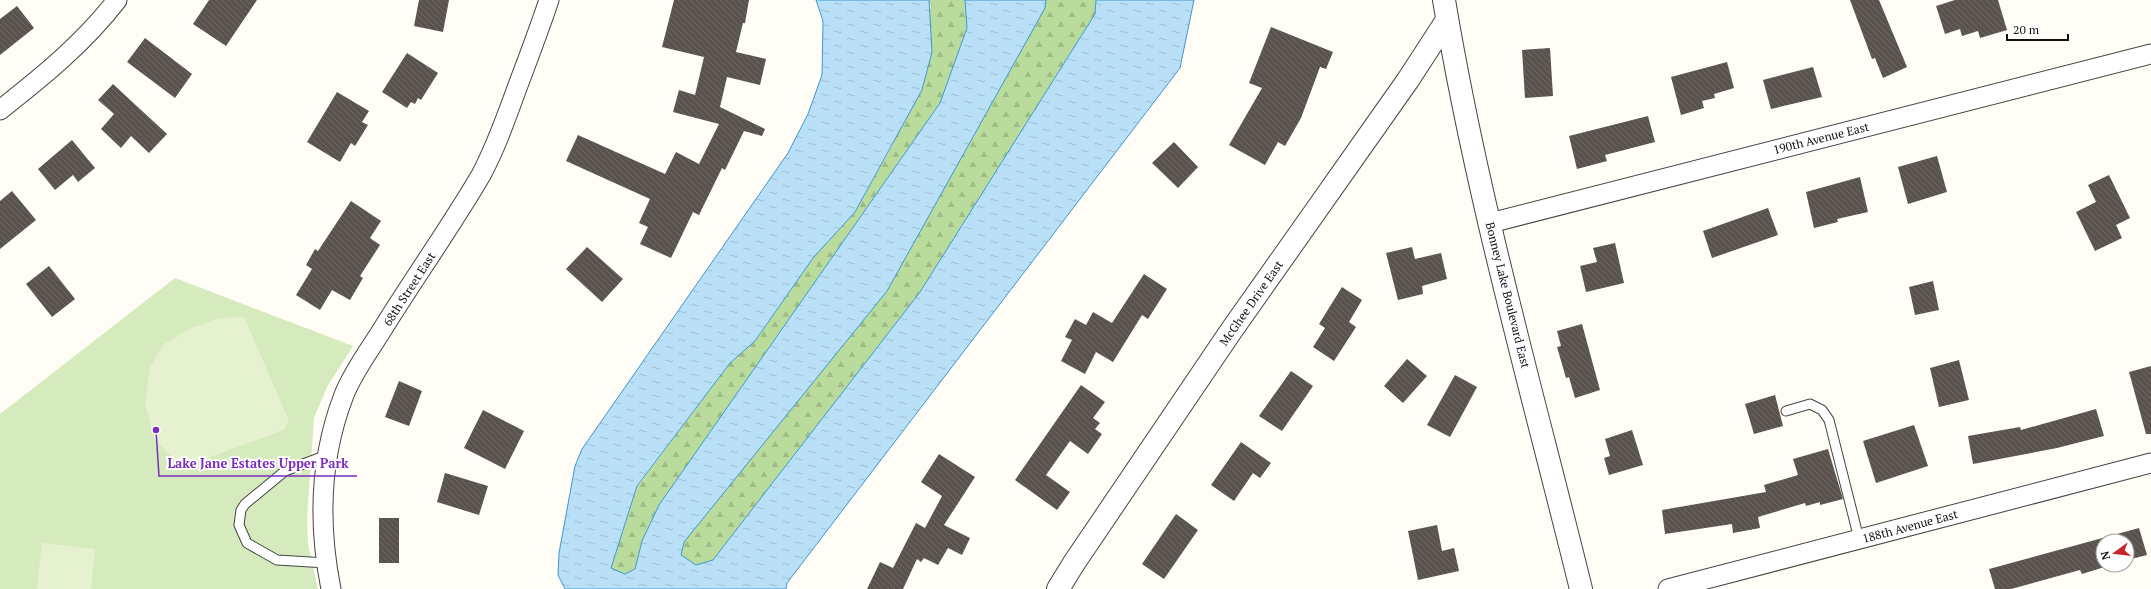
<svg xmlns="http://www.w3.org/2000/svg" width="2151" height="589" viewBox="0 0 2151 589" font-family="'PT Serif',serif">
<defs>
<pattern id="forest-firs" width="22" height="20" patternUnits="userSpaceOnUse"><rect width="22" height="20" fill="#b9dc9c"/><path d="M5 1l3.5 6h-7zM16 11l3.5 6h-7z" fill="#9ebc85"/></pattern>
<pattern id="water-ripples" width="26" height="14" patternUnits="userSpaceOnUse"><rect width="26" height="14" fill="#b9e0f7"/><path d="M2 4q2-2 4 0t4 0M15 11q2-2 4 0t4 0" fill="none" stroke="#9ebfd3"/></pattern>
<pattern id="building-back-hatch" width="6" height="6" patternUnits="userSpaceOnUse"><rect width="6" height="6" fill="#5a524d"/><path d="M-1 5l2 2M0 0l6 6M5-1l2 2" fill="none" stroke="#6d6662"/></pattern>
</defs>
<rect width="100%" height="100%" fill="#fffdf5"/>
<g fill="url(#forest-firs)">
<path d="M 929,0 L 965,0 L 967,28 L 940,103 L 659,505 L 642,541 L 635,569 L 625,574 L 611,568 L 637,487 L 730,363 L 755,341 L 813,258 L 855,212 L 893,144 L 931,6 Z"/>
<path d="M 1046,0 L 1096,0 L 1095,14 L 920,292 L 713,560 L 696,565 L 681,555 L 684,542 L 1045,8 Z"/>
</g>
<path fill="#d5ebbd" d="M 175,278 L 353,346 L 327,387 L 314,418 L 307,519 L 308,544 L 318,589 L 0,589 L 0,414 Z"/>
<g fill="#e6f2cf">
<path d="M 244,317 L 289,421 L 284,430 L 182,467 L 155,440 L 145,405 L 150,367 L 163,345 L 189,329 L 219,318 Z"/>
<path d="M 42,543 L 95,549 L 91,589 L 37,589 Z"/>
</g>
<path fill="url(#water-ripples)" stroke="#3f96cf" d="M 816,0 L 929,0 L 932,52 L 922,90 L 855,212 L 813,258 L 755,341 L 730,363 L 637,486 L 611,568 L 625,574 L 635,569 L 642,541 L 659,505 L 940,103 L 967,28 L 965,0 L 1046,0 L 1045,8 L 887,291 L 684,542 L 681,555 L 696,565 L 713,560 L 920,292 L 1095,14 L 1096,0 L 1194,0 L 1180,68 L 787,583 L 786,589 L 565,589 L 558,575 L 559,553 L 575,466 L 582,449 L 788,153 L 808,114 L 822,75 L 823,21 Z"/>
<g fill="url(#building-back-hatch)">
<path d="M 209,0 L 257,0 L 226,46 L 193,24 Z"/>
<path d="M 419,0 L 449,0 L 443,32 L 414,26 Z"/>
<path d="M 674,0 L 749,0 L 745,23 L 743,23 L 736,52 L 766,59 L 760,85 L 727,77 L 720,107 L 765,129 L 762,136 L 744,131 L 725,170 L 722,168 L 699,215 L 693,212 L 671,258 L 640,244 L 648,227 L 639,223 L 650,199 L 566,161 L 578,135 L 665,174 L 676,152 L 699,164 L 719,124 L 673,112 L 679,90 L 695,95 L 704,57 L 662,47 Z"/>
<path d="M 1850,0 L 1879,0 L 1907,67 L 1883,78 L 1875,58 L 1872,59 Z"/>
<path d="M 1955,0 L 1998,0 L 2007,30 L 1980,38 L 1978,31 L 1962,36 L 1960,29 L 1945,34 L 1936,6 Z"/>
<path d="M 17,6 L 34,28 L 0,55 L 0,19 Z"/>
<path d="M 1271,27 L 1333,52 L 1326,69 L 1320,67 L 1301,118 L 1285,146 L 1278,142 L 1265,165 L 1229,145 L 1262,88 L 1249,83 Z"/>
<path d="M 145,38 L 192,74 L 175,98 L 127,62 Z"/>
<path d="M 1550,48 L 1553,96 L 1525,98 L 1522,50 Z"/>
<path d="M 407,53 L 438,73 L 421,100 L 418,98 L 415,104 L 411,102 L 407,108 L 382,92 Z"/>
<path d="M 1727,62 L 1734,88 L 1714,94 L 1715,98 L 1702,101 L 1704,108 L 1681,115 L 1671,77 Z"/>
<path d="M 1813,67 L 1822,97 L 1771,109 L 1763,80 Z"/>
<path d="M 113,84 L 167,134 L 149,153 L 131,136 L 121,148 L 101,129 L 114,114 L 98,100 Z"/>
<path d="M 337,92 L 369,111 L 362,122 L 368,125 L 355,146 L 351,143 L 340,162 L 307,142 Z"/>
<path d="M 1648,116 L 1655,142 L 1605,155 L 1607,161 L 1577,169 L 1569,136 Z"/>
<path d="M 72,140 L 95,168 L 78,182 L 73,175 L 55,190 L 38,169 Z"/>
<path d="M 1174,142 L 1198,167 L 1178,188 L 1152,163 Z"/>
<path d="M 1937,156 L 1947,192 L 1908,204 L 1898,167 Z"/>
<path d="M 2109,175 L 2130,218 L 2116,225 L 2122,238 L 2095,251 L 2076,212 L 2096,202 L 2088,185 Z"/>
<path d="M 1860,177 L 1868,212 L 1837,219 L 1838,222 L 1814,228 L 1806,192 Z"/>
<path d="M 12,191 L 36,220 L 0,249 L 0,201 Z"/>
<path d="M 351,201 L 381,221 L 370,238 L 380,245 L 360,276 L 363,278 L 350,300 L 332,290 L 320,310 L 296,295 L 312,269 L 306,265 L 315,249 L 318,251 Z"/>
<path d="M 1768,208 L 1778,235 L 1712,258 L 1703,231 Z"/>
<path d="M 1615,243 L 1624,283 L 1586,292 L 1580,266 L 1597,262 L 1593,248 Z"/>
<path d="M 587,247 L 623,279 L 602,302 L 566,269 Z"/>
<path d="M 1412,247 L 1415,259 L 1441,253 L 1447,279 L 1422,286 L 1423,294 L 1398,300 L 1386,253 Z"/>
<path d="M 49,266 L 75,299 L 52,317 L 26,284 Z"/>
<path d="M 1144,274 L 1167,289 L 1148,319 L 1142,315 L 1113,362 L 1096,352 L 1085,374 L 1061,361 L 1072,340 L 1065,337 L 1075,319 L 1086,325 L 1093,312 L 1112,323 Z"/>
<path d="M 1933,281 L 1939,310 L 1915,315 L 1909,287 Z"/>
<path d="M 1342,287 L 1362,300 L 1349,322 L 1356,327 L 1334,361 L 1313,347 L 1325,328 L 1319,324 Z"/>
<path d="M 1582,324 L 1600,390 L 1575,398 L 1569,377 L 1566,378 L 1557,347 L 1561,346 L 1557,331 Z"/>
<path d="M 1407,359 L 1427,376 L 1403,403 L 1384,386 Z"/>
<path d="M 1959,360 L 1969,400 L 1939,407 L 1930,368 Z"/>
<path d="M 2151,366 L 2151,434 L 2146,434 L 2129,372 Z"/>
<path d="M 1291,371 L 1313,386 L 1282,431 L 1259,416 Z"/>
<path d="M 1455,375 L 1477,387 L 1450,437 L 1427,425 Z"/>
<path d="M 399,381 L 422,391 L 409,426 L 385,417 Z"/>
<path d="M 1081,385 L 1105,402 L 1093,418 L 1100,423 L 1095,429 L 1102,434 L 1088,454 L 1070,441 L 1046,475 L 1070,492 L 1057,510 L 1015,480 Z"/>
<path d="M 1775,395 L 1783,426 L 1754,434 L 1745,404 Z"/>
<path d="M 2096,409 L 2104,436 L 2057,448 L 1973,464 L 1968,436 L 2020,427 L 2021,430 Z"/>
<path d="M 483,410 L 524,431 L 505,469 L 464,448 Z"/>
<path d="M 1914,425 L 1928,466 L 1876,483 L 1863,441 Z"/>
<path d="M 1632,430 L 1643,465 L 1609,475 L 1604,458 L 1610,456 L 1605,439 Z"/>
<path d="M 1241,442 L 1271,463 L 1260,478 L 1253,473 L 1234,501 L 1211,485 Z"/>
<path d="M 1828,449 L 1843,499 L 1820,505 L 1820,502 L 1806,506 L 1805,503 L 1758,517 L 1760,528 L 1733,533 L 1732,524 L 1665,534 L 1662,510 L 1766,492 L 1764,485 L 1798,475 L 1793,459 Z"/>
<path d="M 939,454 L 975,477 L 944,525 L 970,538 L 962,555 L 948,548 L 938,565 L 924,558 L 921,562 L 917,559 L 903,589 L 867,589 L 880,562 L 893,568 L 916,523 L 925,528 L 942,496 L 921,482 Z"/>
<path d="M 445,473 L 488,486 L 479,515 L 437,502 Z"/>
<path d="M 1176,514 L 1198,530 L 1164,579 L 1142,564 Z"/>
<rect x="379" y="518" width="20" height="45"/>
<path d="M 1437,525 L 1442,551 L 1454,548 L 1459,571 L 1418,580 L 1408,531 Z"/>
<path d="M 2139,528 L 2147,555 L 2127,560 L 2127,541 L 2103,541 L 2103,565 L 2111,565 L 2082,574 L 2080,570 L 2011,589 L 1995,589 L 1989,569 Z"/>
</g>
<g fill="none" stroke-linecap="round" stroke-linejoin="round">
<defs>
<g id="service">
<path d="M 1786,411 L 1810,404 L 1822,410 L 1829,420 L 1859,539"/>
<path d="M 327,563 L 277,560 L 247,543 L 239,525 L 241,510 L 245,504 L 285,471 L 327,455"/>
</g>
<g id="minor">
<path d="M 0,110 C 42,77 84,43 117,0"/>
<path d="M 1490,223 L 2151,54"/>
<path d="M 331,589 C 318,524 320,457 344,395 C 353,372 369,351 382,330 C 414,278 450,228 481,175 C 496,147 506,118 517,88 C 528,59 539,30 549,0"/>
<path d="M 1668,589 L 2151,463"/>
</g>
<g id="tertiary">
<path d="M 1444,0 C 1477,199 1533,394 1581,589"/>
<path d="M 1058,589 L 1074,563 L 1231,331 L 1408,80 L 1447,20"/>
</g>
</defs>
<use href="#service" stroke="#444" stroke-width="11"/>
<use href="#minor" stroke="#444" stroke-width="21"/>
<use href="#tertiary" stroke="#444" stroke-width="24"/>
<use href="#service" stroke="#fff" stroke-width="9"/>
<use href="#minor" stroke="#fff" stroke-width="19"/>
<use href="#tertiary" stroke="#fff" stroke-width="22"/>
</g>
<g text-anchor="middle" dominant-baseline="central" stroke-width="4" stroke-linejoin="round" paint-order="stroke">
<g font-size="12" fill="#111" stroke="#fff">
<text transform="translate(1821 138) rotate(-14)">190th Avenue East</text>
<text transform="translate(409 289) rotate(-57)">68th Street East</text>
<text transform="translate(1508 295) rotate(76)">Bonney Lake Boulevard East</text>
<text transform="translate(1251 303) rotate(-55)">McGhee Drive East</text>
<text transform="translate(1910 526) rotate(-15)">188th Avenue East</text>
</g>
</g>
<path fill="none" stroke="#7b2cbf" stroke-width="1.5" d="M156 430L159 476H357"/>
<circle fill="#7b2cbf" stroke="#fff" stroke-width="1.5" cx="156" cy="430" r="4"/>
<g font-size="13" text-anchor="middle" font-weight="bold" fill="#7b2cbf" stroke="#fff" stroke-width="4" stroke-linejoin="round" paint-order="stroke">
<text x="258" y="468">Lake Jane Estates Upper Park</text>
</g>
<g transform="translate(2115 553) rotate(255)"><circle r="19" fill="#ffffff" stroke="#a0a0a0"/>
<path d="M0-3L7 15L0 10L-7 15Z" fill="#c4262e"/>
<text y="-6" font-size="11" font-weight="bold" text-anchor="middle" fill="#111111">N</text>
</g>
<path d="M2007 34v6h61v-6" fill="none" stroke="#111111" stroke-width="2"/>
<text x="2013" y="34" font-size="12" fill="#111111" stroke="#ffffff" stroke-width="3" paint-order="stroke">20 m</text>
</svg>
